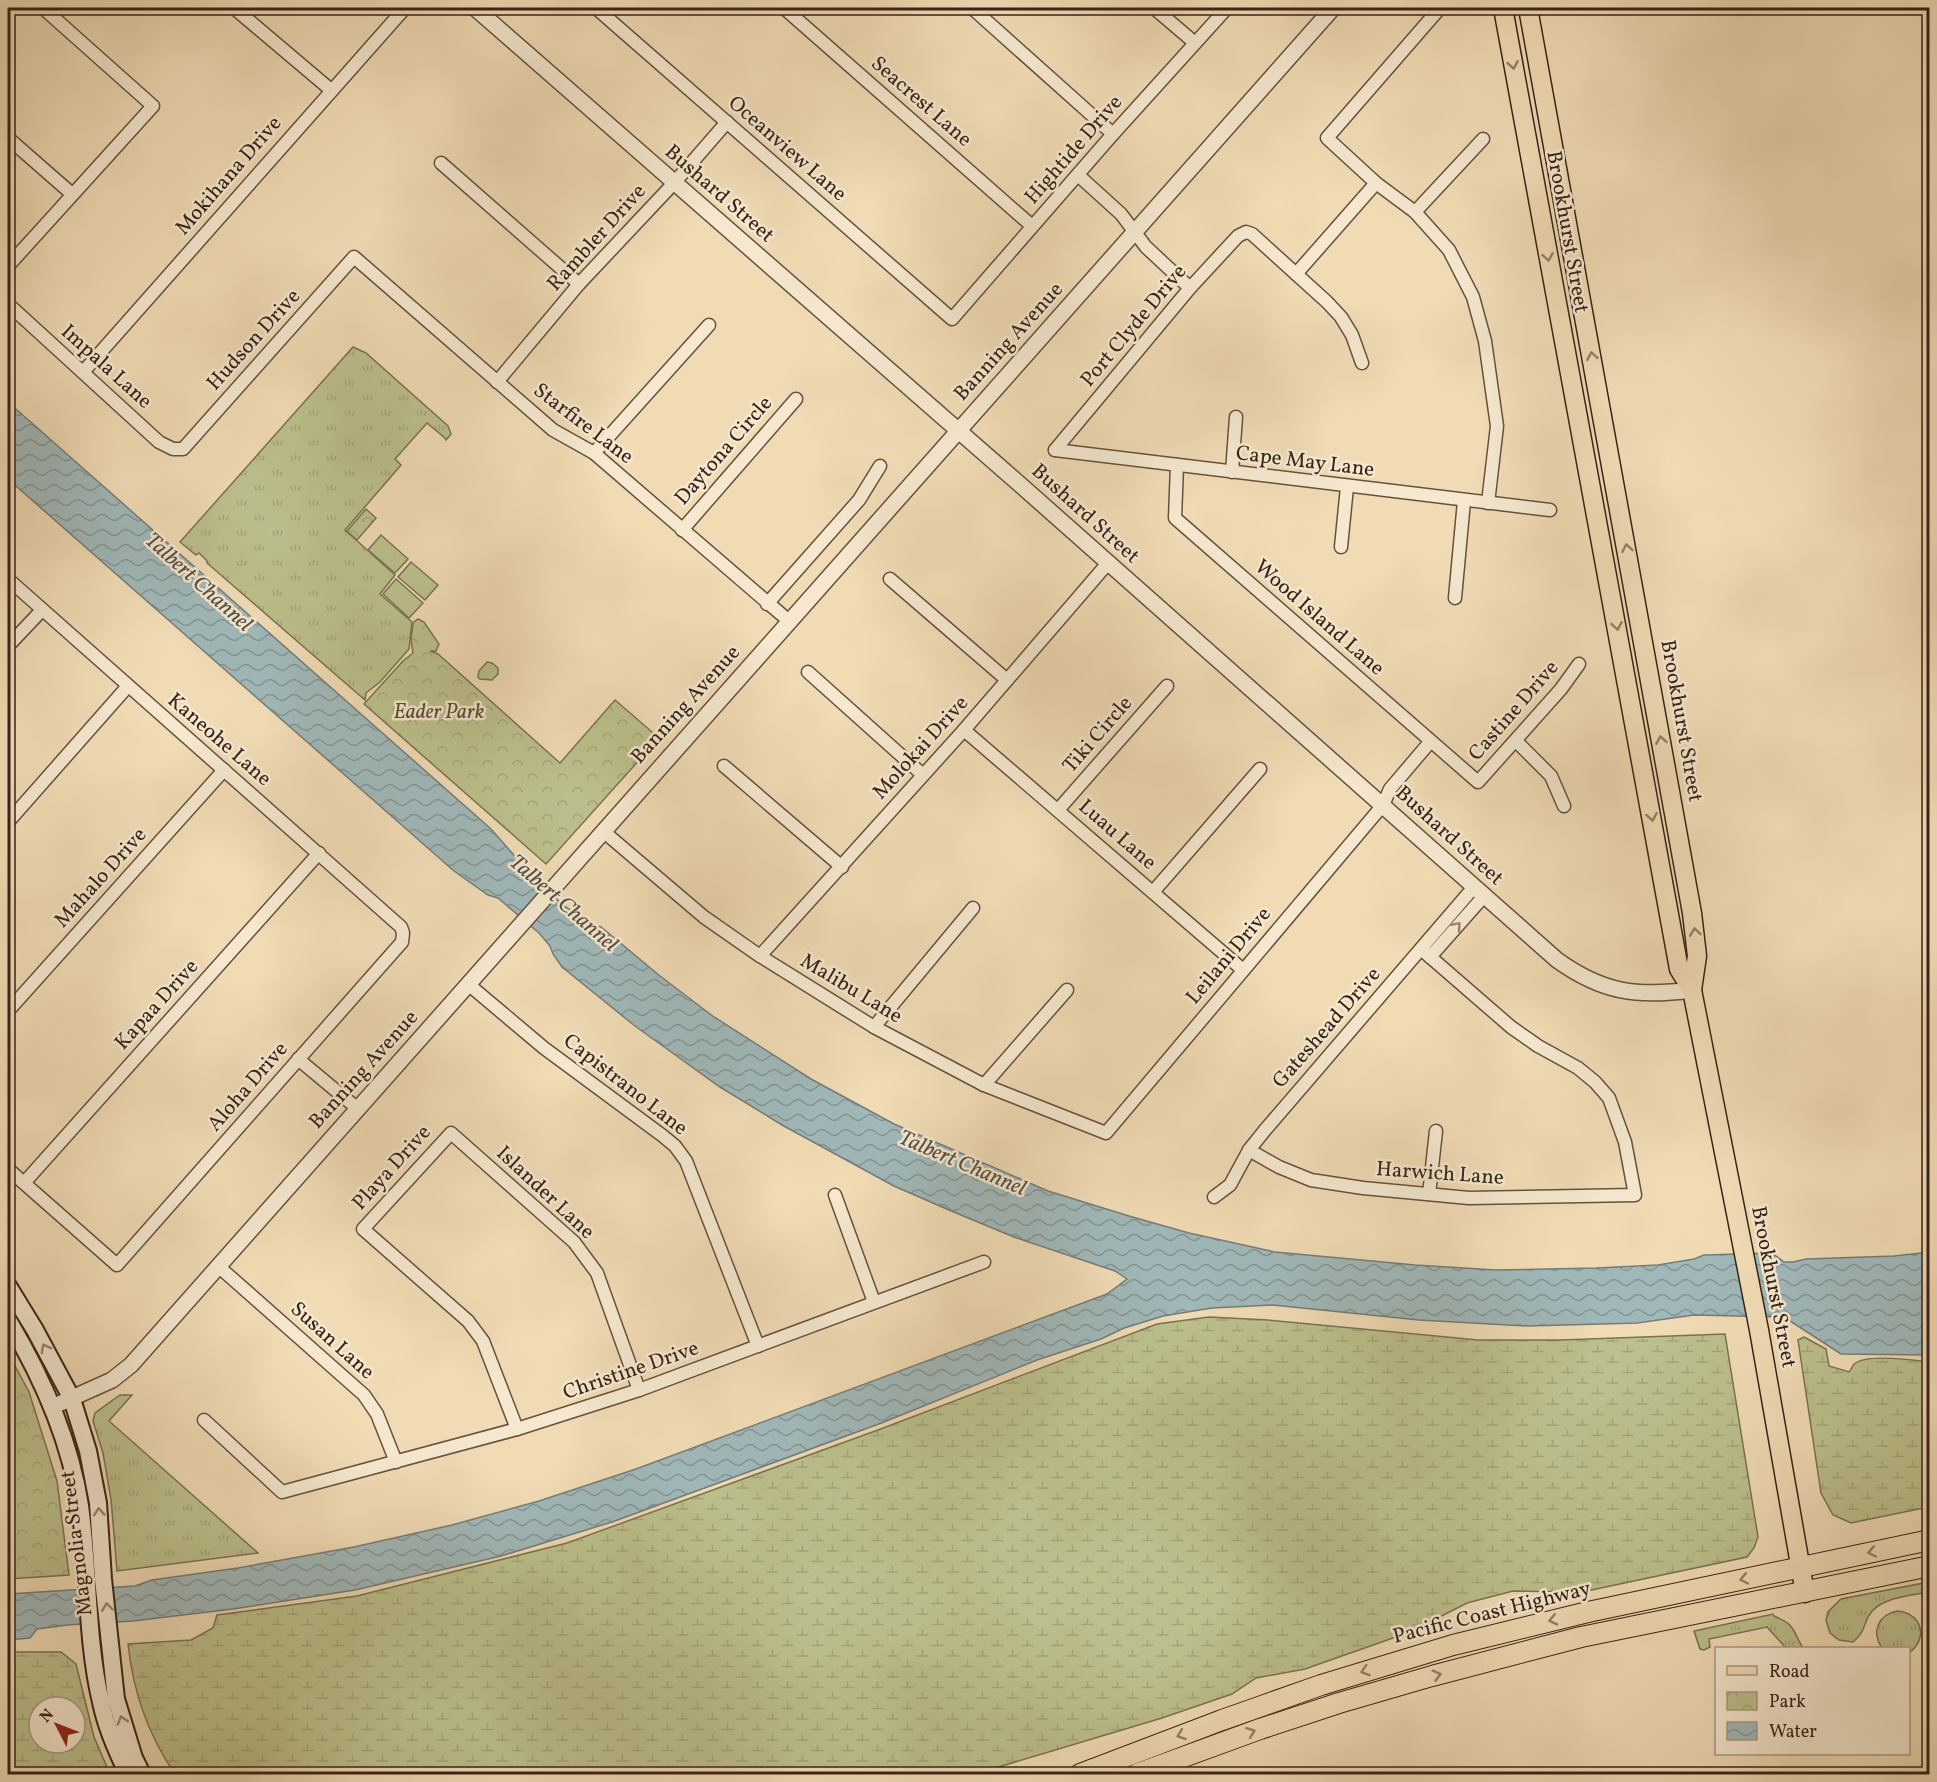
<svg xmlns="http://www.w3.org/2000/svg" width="1937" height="1782" viewBox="0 0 1937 1782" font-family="Vollkorn,serif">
<defs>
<pattern id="grass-tufts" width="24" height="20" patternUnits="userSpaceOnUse" patternTransform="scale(1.5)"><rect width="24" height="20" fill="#bcc08c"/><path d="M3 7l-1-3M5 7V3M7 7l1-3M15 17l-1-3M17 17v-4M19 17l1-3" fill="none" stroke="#a2a578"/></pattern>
<pattern id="wetland-marsh" width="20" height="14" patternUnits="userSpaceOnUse" patternTransform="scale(1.5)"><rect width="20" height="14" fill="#bcc08c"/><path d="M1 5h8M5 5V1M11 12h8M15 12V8" fill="none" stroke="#a2a578"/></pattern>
<pattern id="park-crowns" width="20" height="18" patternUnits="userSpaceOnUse" patternTransform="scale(1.5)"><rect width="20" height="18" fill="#bcc08c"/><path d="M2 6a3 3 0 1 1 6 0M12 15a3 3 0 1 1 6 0" fill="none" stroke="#a2a578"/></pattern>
<pattern id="water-waves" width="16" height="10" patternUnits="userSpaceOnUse" patternTransform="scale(1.5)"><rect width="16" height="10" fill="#a0b8b9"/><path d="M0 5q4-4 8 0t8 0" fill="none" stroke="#839595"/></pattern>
</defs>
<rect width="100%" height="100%" fill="#f0dbb5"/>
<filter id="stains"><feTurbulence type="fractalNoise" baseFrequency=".00333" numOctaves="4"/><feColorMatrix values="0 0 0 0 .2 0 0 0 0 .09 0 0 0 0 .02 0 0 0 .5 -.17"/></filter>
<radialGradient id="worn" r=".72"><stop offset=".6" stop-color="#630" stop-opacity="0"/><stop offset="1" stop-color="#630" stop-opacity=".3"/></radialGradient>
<g fill="url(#grass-tufts)" stroke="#7a7252" stroke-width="1.5">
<path d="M 353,347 L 366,353 L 448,426 L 451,434 L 446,440 L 445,438 L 427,423 L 395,459 L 401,465 L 345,530 L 395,575 L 380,594 L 412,622 L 409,649 L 380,682 L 366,693 L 365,700 L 207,563 L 207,561 L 199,553 L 196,555 L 180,542 Z"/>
<path d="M 120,1395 L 132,1395 L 109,1421 L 258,1553 L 117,1571 L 111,1499 L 103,1453 L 93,1421 L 95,1413 Z"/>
<path d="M 1929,1582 L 1929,1592 C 1910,1596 1878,1597 1868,1617 C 1863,1628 1863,1634 1853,1642 L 1839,1640 L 1830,1633 L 1826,1620 L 1828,1612 L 1841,1599 Z"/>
<path d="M 1897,1611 C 1922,1613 1929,1638 1909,1653 L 1908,1648 L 1882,1648 C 1871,1632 1878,1615 1897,1611 Z"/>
<path d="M 1773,1614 L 1774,1616 C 1796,1625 1792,1630 1803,1648 L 1786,1648 L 1767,1627 L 1709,1639 L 1710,1647 L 1704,1650 L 1700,1649 L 1694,1631 Z"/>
</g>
<g fill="url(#wetland-marsh)" stroke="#7a7252" stroke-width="1.5" fill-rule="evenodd">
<path d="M 1209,1317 L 1268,1320 L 1478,1340 L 1561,1340 L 1725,1334 L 1758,1537 L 1754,1548 L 1747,1557 L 1582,1592 L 1513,1591 L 1467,1603 L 1410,1632 L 1305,1669 L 1256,1678 L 1232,1694 L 1162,1718 L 975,1774 L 175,1774 C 148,1735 133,1691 128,1644 L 191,1640 L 213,1628 L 217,1615 L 357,1596 L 567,1543 L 878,1430 L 1157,1324 Z"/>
<path d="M 1804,1337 L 1826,1349 L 1829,1366 L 1849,1372 C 1850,1371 1854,1364 1854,1364 C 1867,1353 1914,1360 1929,1362 L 1929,1507 L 1851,1523 L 1833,1515 L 1821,1493 L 1798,1340 Z"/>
<path d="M 8,1652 L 61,1652 L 76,1664 L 94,1737 L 110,1774 L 8,1774 ZM 39,1707 L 75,1707 L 75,1743 L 39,1743 Z"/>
</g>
<g fill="url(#park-crowns)" stroke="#7a7252" stroke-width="1.5">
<path d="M 366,509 L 376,518 L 357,540 L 347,531 Z"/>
<path d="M 418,619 L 424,622 L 439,644 L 436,651 L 430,651 L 438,654 L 560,763 L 615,700 L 659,738 L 546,864 L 364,704 L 403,661 L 413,653 L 411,639 L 413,623 Z"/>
<path d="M 487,662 L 492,663 L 498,668 L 498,674 L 492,680 L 480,679 L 478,677 L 479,671 Z"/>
<path d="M 8,1353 L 29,1392 L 57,1481 L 69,1575 L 8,1579 Z"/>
</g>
<g fill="#bcc08c" stroke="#7a7252" stroke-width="1.5">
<path d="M 381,535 L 408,559 L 395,573 L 368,550 Z"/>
<path d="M 411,562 L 438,585 L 425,600 L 398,577 Z"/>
<path d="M 396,579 L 423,603 L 409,618 L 383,594 Z"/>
</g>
<path fill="url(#water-waves)" stroke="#767c79" stroke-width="1.5" d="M 8,402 L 491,829 L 520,862 L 523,870 L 529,872 L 564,906 L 583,918 L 582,922 L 601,927 L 660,976 L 714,1017 L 811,1079 L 894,1124 L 1048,1191 L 1129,1216 L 1189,1233 L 1275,1252 L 1415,1265 L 1496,1270 L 1596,1268 L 1658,1265 L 1694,1259 L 1704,1255 L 1772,1253 L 1784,1262 L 1793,1262 L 1806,1259 L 1894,1256 L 1929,1252 L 1929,1355 L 1841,1354 L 1784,1317 L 1694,1315 L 1637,1323 L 1528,1326 L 1419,1320 L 1273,1305 L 1212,1308 L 1163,1316 L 1124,1328 L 1101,1339 L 1037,1360 L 884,1422 L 612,1522 L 501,1556 L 355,1590 L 233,1609 L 133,1621 L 67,1625 L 37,1629 L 30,1638 L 8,1640 L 8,1594 L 135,1586 L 152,1580 L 238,1568 L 354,1547 L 452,1525 L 539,1501 L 636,1469 L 1107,1294 L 1127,1279 L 1115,1271 L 1014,1237 L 949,1210 L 894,1186 L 782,1125 L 720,1087 L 635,1026 L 562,967 L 553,954 L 550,946 L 539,933 L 498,898 L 488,895 L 454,871 L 8,479 Z"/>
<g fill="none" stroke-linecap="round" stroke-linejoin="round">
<defs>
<g id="minor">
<path d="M 234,8 L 331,90"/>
<path d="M 596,8 L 952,319 L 1113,134 L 1227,8"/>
<path d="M 784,8 L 1032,226"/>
<path d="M 972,8 L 1113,134"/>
<path d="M 1154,8 L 1195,43"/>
<path d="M 1440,8 L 1327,138 L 1376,183 L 1415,212 L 1449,250 L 1473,297 L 1485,341 L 1497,426 L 1488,503"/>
<path d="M 8,138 L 72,194"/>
<path d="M 441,163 L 579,284"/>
<path d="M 1078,175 L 1121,214 L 1146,247 L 1190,288"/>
<path d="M 1415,212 L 1483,139"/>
<path d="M 8,266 L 153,106 L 43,8"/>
<path d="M 1296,274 L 1376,183"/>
<path d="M 8,304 L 159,442 L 173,449 L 183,449 L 354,257 L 553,430 L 594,453 L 789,621"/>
<path d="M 84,371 L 405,8"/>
<path d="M 497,382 L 579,284 L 674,183 L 727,122"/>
<path d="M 1055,450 L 1550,510"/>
<path d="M 1055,450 L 1190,288 L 1238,236 L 1246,232 L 1252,234 L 1327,302 L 1341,317 L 1352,335 L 1362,363"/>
<path d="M 594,453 L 709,325"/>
<path d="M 1177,465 L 1175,518 L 1478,782 L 1561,689 L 1579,664"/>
<path d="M 1232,472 L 1236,417"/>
<path d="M 682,530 L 796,399"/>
<path d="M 1341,547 L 1347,487"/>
<path d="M 8,579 L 401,927 L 403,933 L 402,942 L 117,1265 L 8,1169"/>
<path d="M 890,579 L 1007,680"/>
<path d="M 1455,598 L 1464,501"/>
<path d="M 767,604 L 859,500 L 880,466"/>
<path d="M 8,646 L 42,610"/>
<path d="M 808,672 L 923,775"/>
<path d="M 964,730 L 1243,970"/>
<path d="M 1516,741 L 1551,776 L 1564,806"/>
<path d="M 724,766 L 842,867"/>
<path d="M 1058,810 L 1167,686"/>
<path d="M 8,822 L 128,686"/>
<path d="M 603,831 L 704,917 L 760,956 L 874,1027 L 984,1085 L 1106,1133 L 1383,805 L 1390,789 L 1430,742"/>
<path d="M 1153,892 L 1260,769"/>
<path d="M 760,956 L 964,730 L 1108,563"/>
<path d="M 1430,957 L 1484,896"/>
<path d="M 468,984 L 544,1048 L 663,1136 L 675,1146 L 686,1161 L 758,1346"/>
<path d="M 8,1011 L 224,770"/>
<path d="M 874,1027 L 973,908"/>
<path d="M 298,1059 L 358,1109"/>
<path d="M 984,1085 L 1067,990"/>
<path d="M 1249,1150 L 1279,1167 L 1311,1180 L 1363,1188 L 1469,1198 L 1635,1195 L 1625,1142 L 1609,1098 L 1595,1082 L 1578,1068 L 1538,1046 L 1511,1027 L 1421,949"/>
<path d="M 24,1183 L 319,853"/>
<path d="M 1429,1194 L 1436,1131"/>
<path d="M 835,1195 L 874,1302"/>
<path d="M 1214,1197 L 1230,1185 L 1249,1150 L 1265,1130 L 1474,887"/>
<path d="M 218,1266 L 364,1395 L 377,1414 L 396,1462"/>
<path d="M 204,1420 L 282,1492 L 517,1429 L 639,1390 L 984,1262"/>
<path d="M 517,1429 L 483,1341 L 468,1321 L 363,1229 L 451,1133 L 574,1242 L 597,1273 L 639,1390"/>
</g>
<g id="tertiary">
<path d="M 475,8 L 1016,481 L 1557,960 C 1603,993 1637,997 1692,990"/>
<path d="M 52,1407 L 112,1380 L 131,1365 L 1333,8"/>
</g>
<g id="secondary">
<path d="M 8,1286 L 35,1330 L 72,1399 L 88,1451 L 98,1503 L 103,1579 L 116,1699 L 134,1758 L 142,1774"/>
<path d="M 8,1320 C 42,1377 70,1439 80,1506 C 89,1569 86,1640 101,1702 C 106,1727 117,1752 128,1774"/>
</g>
<g id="primary">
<path d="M 1503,8 L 1679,969 L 1692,990 L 1759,1330 L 1805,1593"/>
<path d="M 1528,8 L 1692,913 L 1697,956 L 1692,990"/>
</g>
<g id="trunk">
<path d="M 1080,1774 L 1222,1720 L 1321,1685 L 1453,1645 L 1588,1612 L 1930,1540"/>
<path d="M 1137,1774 L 1260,1729 L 1339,1703 L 1432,1676 L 1581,1637 L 1930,1566"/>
</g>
</defs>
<use href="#minor" stroke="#66513f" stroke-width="15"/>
<use href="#tertiary" stroke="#66513f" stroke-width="18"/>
<use href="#secondary" stroke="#382318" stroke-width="20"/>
<use href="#primary" stroke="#382318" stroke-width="21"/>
<use href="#trunk" stroke="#382318" stroke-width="22"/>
<use href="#minor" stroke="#f5e8cf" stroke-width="12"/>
<use href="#tertiary" stroke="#f5e8cf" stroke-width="15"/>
<use href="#secondary" stroke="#f5e8cf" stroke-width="16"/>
<use href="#primary" stroke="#f0dbb5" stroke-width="18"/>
<use href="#trunk" stroke="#f0dbb5" stroke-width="20"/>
</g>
<defs><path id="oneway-chevron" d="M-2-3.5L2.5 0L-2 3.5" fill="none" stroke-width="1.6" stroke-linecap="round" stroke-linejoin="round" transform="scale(1.5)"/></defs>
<g stroke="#947f66">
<use href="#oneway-chevron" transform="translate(1513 65) rotate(80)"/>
<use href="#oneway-chevron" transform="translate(1548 257) rotate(80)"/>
<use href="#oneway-chevron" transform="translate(1592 356) rotate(-100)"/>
<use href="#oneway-chevron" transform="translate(1627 548) rotate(-100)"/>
<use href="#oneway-chevron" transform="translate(1617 626) rotate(80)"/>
<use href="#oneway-chevron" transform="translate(1661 740) rotate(-100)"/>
<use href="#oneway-chevron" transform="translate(1652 817) rotate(80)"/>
<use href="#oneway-chevron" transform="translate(1695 932) rotate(-98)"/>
<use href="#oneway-chevron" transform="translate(1872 1552) rotate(168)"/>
<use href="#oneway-chevron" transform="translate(1744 1579) rotate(168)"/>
<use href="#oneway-chevron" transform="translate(1553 1620) rotate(167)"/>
<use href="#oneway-chevron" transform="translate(1365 1671) rotate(163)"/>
<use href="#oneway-chevron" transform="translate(1437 1675) rotate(-15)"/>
<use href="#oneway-chevron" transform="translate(1251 1732) rotate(-20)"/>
<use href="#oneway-chevron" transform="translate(1181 1735) rotate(160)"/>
</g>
<g stroke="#968674">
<use href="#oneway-chevron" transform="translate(1457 926) rotate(-49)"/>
<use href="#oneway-chevron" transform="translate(45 1348) rotate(-118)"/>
<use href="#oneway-chevron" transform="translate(99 1512) rotate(-94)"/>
<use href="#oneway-chevron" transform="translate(107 1607) rotate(-97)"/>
<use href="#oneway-chevron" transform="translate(122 1720) rotate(-107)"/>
</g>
<g text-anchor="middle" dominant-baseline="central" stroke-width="5" stroke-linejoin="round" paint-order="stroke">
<g font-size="21" fill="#382318" stroke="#f5e8cf">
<text transform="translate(921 102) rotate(41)">Seacrest Lane</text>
<text transform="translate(787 149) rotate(41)">Oceanview Lane</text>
<text transform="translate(1074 150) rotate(-49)">Hightide Drive</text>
<text transform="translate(229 176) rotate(-49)">Mokihana Drive</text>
<text transform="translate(719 194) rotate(41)">Bushard Street</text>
<text transform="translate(1567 232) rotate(80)">Brookhurst Street</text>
<text transform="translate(597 238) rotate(-48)">Rambler Drive</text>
<text transform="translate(1134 326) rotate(-50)">Port Clyde Drive</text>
<text transform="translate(254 340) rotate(-48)">Hudson Drive</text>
<text transform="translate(1009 342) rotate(-48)">Banning Avenue</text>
<text transform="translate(106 367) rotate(42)">Impala Lane</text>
<text transform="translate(583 424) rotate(37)">Starfire Lane</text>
<text transform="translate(724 451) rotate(-49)">Daytona Circle</text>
<text transform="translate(1305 462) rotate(7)">Cape May Lane</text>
<text transform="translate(1085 514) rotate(42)">Bushard Street</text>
<text transform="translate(1319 618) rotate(41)">Wood Island Lane</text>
<text transform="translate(686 705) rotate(-48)">Banning Avenue</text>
<text transform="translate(1514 711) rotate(-49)">Castine Drive</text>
<text transform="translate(1681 721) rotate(80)">Brookhurst Street</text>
<text transform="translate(1098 735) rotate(-49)">Tiki Circle</text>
<text transform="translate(219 740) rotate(41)">Kaneohe Lane</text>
<text transform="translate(921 748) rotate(-48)">Molokai Drive</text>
<text transform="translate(1117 835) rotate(41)">Luau Lane</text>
<text transform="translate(1449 836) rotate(42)">Bushard Street</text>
<text transform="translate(101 878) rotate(-48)">Mahalo Drive</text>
<text transform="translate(1229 956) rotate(-50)">Leilani Drive</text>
<text transform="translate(851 989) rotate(31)">Malibu Lane</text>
<text transform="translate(157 1005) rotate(-48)">Kapaa Drive</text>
<text transform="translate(1327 1028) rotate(-49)">Gateshead Drive</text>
<text transform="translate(364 1070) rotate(-48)">Banning Avenue</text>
<text transform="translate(625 1085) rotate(38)">Capistrano Lane</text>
<text transform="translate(248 1087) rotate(-49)">Aloha Drive</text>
<text transform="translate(392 1168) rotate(-48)">Playa Drive</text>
<text transform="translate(1440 1174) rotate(4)">Harwich Lane</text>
<text transform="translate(545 1193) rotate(43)">Islander Lane</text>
<text transform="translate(1773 1287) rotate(79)">Brookhurst Street</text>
<text transform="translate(332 1341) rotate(42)">Susan Lane</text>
<text transform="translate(631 1371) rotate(-19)">Christine Drive</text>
<text transform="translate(77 1543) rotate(-97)">Magnolia Street</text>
<text transform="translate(1492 1613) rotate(-14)">Pacific Coast Highway</text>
</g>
<g font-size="21" font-style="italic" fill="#594a35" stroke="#f5e8cf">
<text x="439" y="712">Eader Park</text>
</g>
<g font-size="22" font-style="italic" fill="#575048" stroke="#f5e8cf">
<text transform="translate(198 583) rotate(42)">Talbert Channel</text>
<text transform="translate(563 904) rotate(41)">Talbert Channel</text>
<text transform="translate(962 1164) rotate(23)">Talbert Channel</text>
</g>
</g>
<rect width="1937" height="1782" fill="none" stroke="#f0dbb5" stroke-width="30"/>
<rect x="9" y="9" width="1919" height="1764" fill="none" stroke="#382318" stroke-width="3"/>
<rect x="15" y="15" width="1907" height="1752" fill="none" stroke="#382318" stroke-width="1.5"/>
<rect x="1715" y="1647" width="195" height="108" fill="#f5e8cf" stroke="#a99986" stroke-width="1.5"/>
<rect x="1727" y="1666" width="30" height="9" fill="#f0dbb5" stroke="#a99986" stroke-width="1.5"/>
<text x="1769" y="1677" font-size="18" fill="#382318">Road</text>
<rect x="1727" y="1692" width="30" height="18" fill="url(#park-crowns)" stroke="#a99986" stroke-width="1.5"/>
<text x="1769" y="1707" font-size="18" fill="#382318">Park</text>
<rect x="1727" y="1722" width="30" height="18" fill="url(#water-waves)" stroke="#a99986" stroke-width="1.5"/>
<text x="1769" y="1737" font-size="18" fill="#382318">Water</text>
<g transform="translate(57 1725) rotate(312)"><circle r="28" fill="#f5e8cf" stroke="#a99986" stroke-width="1.5"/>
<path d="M0-4.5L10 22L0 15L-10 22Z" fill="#8f2418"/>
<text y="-9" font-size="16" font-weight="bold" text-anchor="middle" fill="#382318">N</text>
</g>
<rect width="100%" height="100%" filter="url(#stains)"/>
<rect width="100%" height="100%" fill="url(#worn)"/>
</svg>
